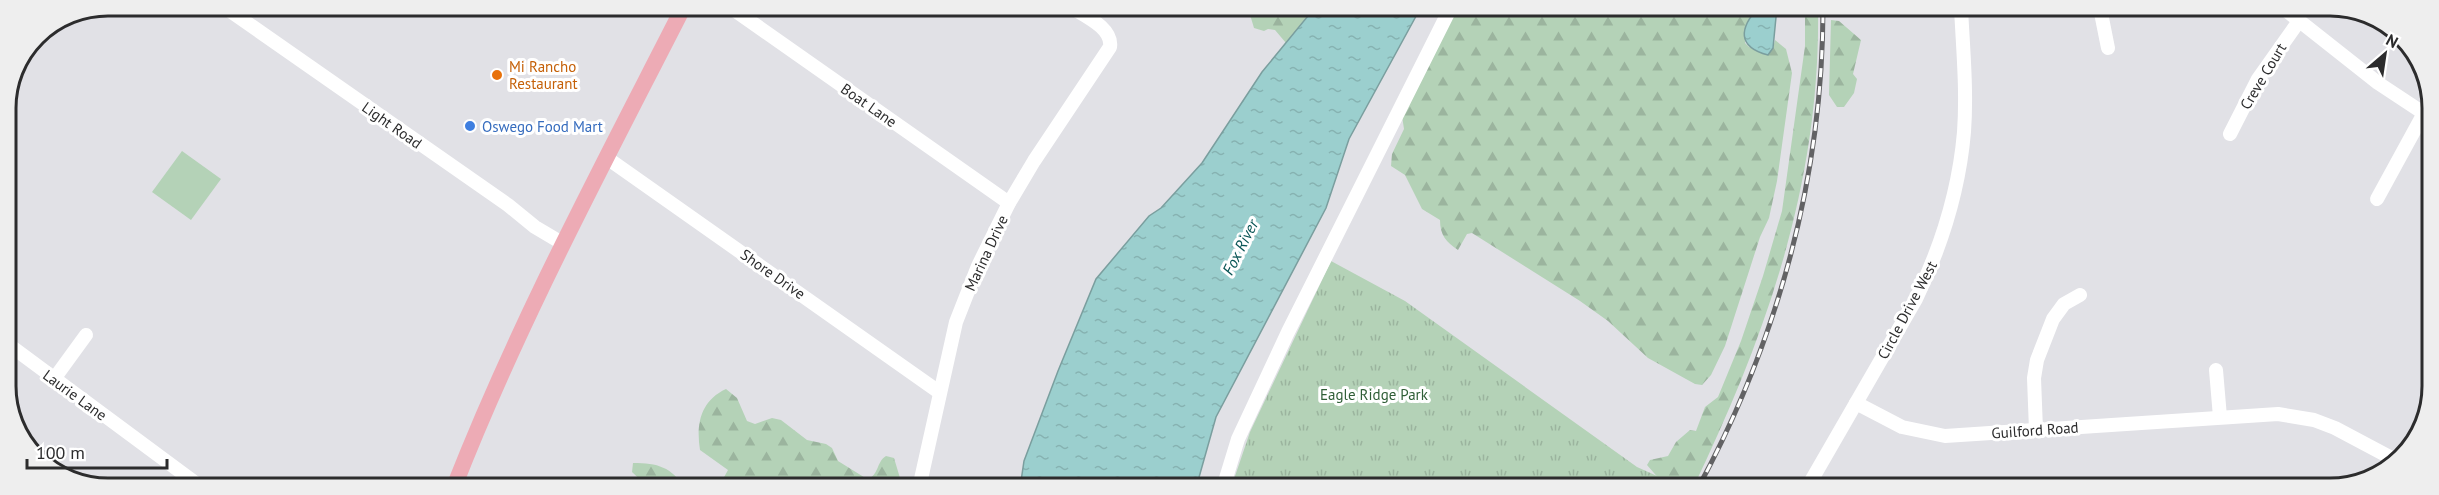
<svg xmlns="http://www.w3.org/2000/svg" width="2439" height="495" viewBox="0 0 2439 495" font-family="'PT Sans',sans-serif">
<defs>
<pattern id="forest-firs" width="22" height="20" patternUnits="userSpaceOnUse" patternTransform="scale(1.5)"><rect width="22" height="20" fill="#b4d2b7"/><path d="M5 1l3.5 6h-7zM16 11l3.5 6h-7z" fill="#9bb49e"/></pattern>
<pattern id="park-tufts" width="24" height="20" patternUnits="userSpaceOnUse" patternTransform="scale(1.5)"><rect width="24" height="20" fill="#b4d2b7"/><path d="M3 7l-1-3M5 7V3M7 7l1-3M15 17l-1-3M17 17v-4M19 17l1-3" fill="none" stroke="#9bb49e"/></pattern>
<pattern id="water-ripples" width="26" height="14" patternUnits="userSpaceOnUse" patternTransform="scale(1.5)"><rect width="26" height="14" fill="#9bcfce"/><path d="M2 4q2-2 4 0t4 0M15 11q2-2 4 0t4 0" fill="none" stroke="#86b2b1"/></pattern>
</defs>
<rect width="100%" height="100%" fill="#e1e1e6"/>
<g fill="url(#forest-firs)">
<path d="M 1244,7 L 1311,7 L 1308,16 L 1286,43 L 1275,30 L 1268,29 L 1264,31 L 1254,28 L 1251,18 Z"/>
<path d="M 1458,7 L 1744,7 L 1753,13 L 1748,21 L 1745,43 C 1754,53 1761,50 1773,48 L 1775,40 L 1786,49 L 1792,73 L 1777,181 L 1769,218 L 1760,237 L 1725,346 L 1711,375 L 1702,385 L 1695,384 L 1648,358 L 1608,321 L 1580,301 L 1472,233 L 1467,234 L 1458,250 C 1446,242 1440,235 1440,220 L 1422,209 L 1405,175 L 1391,166 L 1392,154 L 1404,129 L 1402,116 Z"/>
<path d="M 1805,7 L 1818,7 C 1821,181 1767,334 1693,488 L 1667,488 L 1647,465 L 1650,460 L 1668,456 L 1676,442 L 1690,430 L 1696,431 L 1705,407 L 1718,397 L 1741,341 L 1763,276 L 1782,211 L 1805,46 Z"/>
<path d="M 1831,20 L 1839,21 L 1861,40 L 1853,74 L 1857,79 L 1854,93 L 1844,107 L 1837,107 L 1829,95 Z"/>
<path d="M 726,389 L 737,398 L 747,421 L 755,424 L 772,418 L 781,420 L 807,440 L 826,444 L 832,448 L 838,461 L 867,479 C 879,476 876,462 886,456 L 894,458 L 903,488 L 718,488 L 728,470 L 700,450 C 696,425 700,401 726,389 Z"/>
<path d="M 633,463 C 658,463 671,467 685,488 L 649,488 L 632,472 Z"/>
</g>
<path fill="url(#park-tufts)" d="M 1331,261 L 1405,301 L 1637,467 L 1684,488 L 1231,488 L 1250,432 Z"/>
<path fill="#b4d2b7" d="M 182,151 L 221,179 L 191,220 L 152,192 Z"/>
<g fill="url(#water-ripples)" stroke="#7a9e9e" stroke-width="1.5">
<path d="M 1311,7 L 1421,7 L 1349,139 L 1326,208 L 1216,417 L 1196,488 L 1020,488 L 1024,461 L 1058,371 L 1096,279 L 1149,216 L 1161,208 L 1202,163 L 1262,72 L 1308,16 Z"/>
<path d="M 1759,7 L 1777,7 L 1773,48 L 1768,55 C 1737,47 1739,28 1759,7 Z"/>
</g>
<g fill="none" stroke-linecap="round" stroke-linejoin="round">
<g stroke="#fff" stroke-width="14">
<path d="M 223,6 L 508,205 L 535,227 L 562,243"/>
<path d="M 730,7 L 1009,203"/>
<path d="M 2100,8 L 2108,48"/>
<path d="M 2283,8 L 2378,83 L 2431,118"/>
<path d="M 2230,134 L 2258,79 L 2299,21"/>
<path d="M 607,158 L 939,392"/>
<path d="M 2377,199 L 2424,113"/>
<path d="M 8,344 L 201,487"/>
<path d="M 2216,370 L 2220,417"/>
<path d="M 54,379 L 86,335"/>
<path d="M 1856,403 L 1902,427 L 1945,436 L 2278,414 L 2314,420 L 2335,428 L 2399,462"/>
<path d="M 2036,430 L 2034,378 L 2037,360 L 2053,319 L 2064,304 L 2080,295"/>
<path d="M 919,488 L 956,322 L 978,266 L 1009,203 L 1034,161 L 1110,47 C 1113,28 1085,16 1071,7"/>
<path d="M 1223,488 L 1238,439 L 1288,332 L 1451,7"/>
<path d="M 1807,488 L 1916,299 C 1941,247 1959,191 1964,132 C 1967,91 1963,49 1961,8"/>
</g>
<path stroke="#edabb5" stroke-width="16" d="M 454,487 C 519,321 603,165 684,6"/>
<defs>
<path id="rail" d="M 1698,488 C 1778,340 1823,176 1823,7"/>
</defs>
<use href="#rail" stroke="#626264" stroke-width="5"/>
<use href="#rail" stroke="#fff" stroke-width="3" stroke-dasharray="9" stroke-linecap="butt"/>
</g>
<circle fill="#e8710a" stroke="#fff" stroke-width="2" cx="497" cy="75" r="6"/>
<circle fill="#3f7fe0" stroke="#fff" stroke-width="2" cx="470" cy="126" r="6"/>
<g text-anchor="middle" dominant-baseline="central" stroke-width="6" stroke-linejoin="round" paint-order="stroke">
<g font-size="15" fill="#c56008" stroke="#fff" text-anchor="start">
<text x="509" y="66">Mi Rancho<tspan x="509" dy="17">Restaurant</tspan></text>
</g>
<g font-size="15" fill="#2c2c2d" stroke="#fff">
<text transform="translate(2263 76) rotate(-59)">Creve Court</text>
<text transform="translate(869 105) rotate(35)">Boat Lane</text>
<text transform="translate(392 125) rotate(35)">Light Road</text>
<text transform="translate(986 253) rotate(-65)">Marina Drive</text>
<text transform="translate(773 274) rotate(35)">Shore Drive</text>
<text transform="translate(1907 310) rotate(-62)">Circle Drive West</text>
<text transform="translate(75 395) rotate(36)">Laurie Lane</text>
<text transform="translate(2035 430) rotate(-4)">Guilford Road</text>
</g>
<g font-size="15" fill="#366cbe" stroke="#fff" text-anchor="start">
<text x="482" y="126">Oswego Food Mart</text>
</g>
<g font-size="15" fill="#2f5e36" stroke="#fff">
<text x="1374" y="394">Eagle Ridge Park</text>
</g>
<g font-size="16" font-style="italic" fill="#075454" stroke="#fff">
<text transform="translate(1240 247) rotate(-63)">Fox River</text>
</g>
</g>
<path d="M0 0H2439V495H0ZM108 16H2330A92 92 0 0 1 2422 108V386A92 92 0 0 1 2330 478H108A92 92 0 0 1 16 386V108A92 92 0 0 1 108 16Z" fill="#eee" fill-rule="evenodd"/>
<path fill="none" stroke="#2c2c2d" stroke-width="3" d="M108 16H2330A92 92 0 0 1 2422 108V386A92 92 0 0 1 2330 478H108A92 92 0 0 1 16 386V108A92 92 0 0 1 108 16Z"/>
<g transform="translate(2385 54) rotate(29)" stroke="#ffffff" stroke-width="4.5" paint-order="stroke">
<path d="M0-4.5L10 22L0 15L-10 22Z" fill="#2c2c2d"/>
<text y="-9" font-size="16" font-weight="bold" text-anchor="middle" fill="#2c2c2d">N</text>
</g>
<path d="M27 459v9h140v-9" fill="none" stroke="#2c2c2d" stroke-width="3"/>
<text x="36" y="459" font-size="18" fill="#2c2c2d" stroke="#ffffff" stroke-width="4.5" paint-order="stroke">100 m</text>
</svg>
